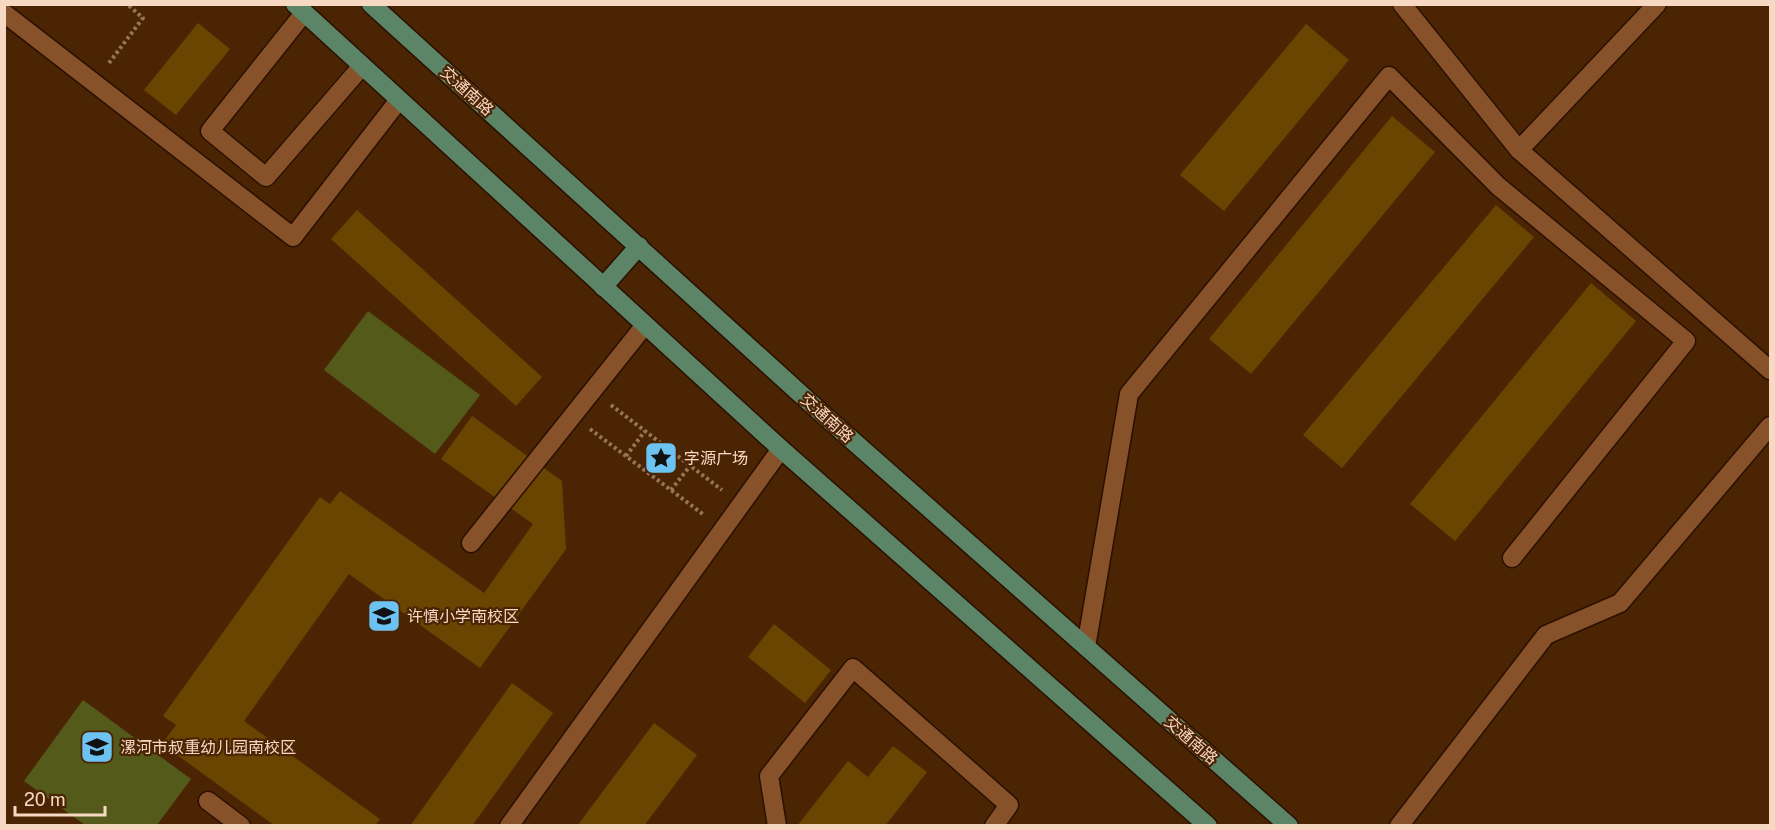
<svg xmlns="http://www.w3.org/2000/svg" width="1775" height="830" viewBox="0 0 1775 830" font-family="'Public Sans','Noto Sans SC',sans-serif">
<rect width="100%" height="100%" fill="#4b2404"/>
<g fill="#535a1a">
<path d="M 368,311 L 480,395 L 435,454 L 324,370 Z"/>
<path d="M 83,700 L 191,779 L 157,825 L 85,825 L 24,781 Z"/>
</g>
<g fill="#6a4501">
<path d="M 198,23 L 230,49 L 176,115 L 144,90 Z"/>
<path d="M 1306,24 L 1349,60 L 1224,211 L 1180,175 Z"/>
<path d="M 1392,116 L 1435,152 L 1251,374 L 1209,339 Z"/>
<path d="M 1496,205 L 1534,237 L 1342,468 L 1303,435 Z"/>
<path d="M 357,210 L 542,377 L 516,406 L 331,239 Z"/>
<path d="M 1591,283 L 1636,321 L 1455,541 L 1410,504 Z"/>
<path d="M 472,416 L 562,481 L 566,549 L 480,668 L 349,574 L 244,721 L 380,819 L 375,826 L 275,826 L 162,744 L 176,725 L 163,716 L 320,497 L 330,504 L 340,491 L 484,593 L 533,524 L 441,459 Z"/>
<path d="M 774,624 L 831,670 L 805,703 L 748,657 Z"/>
<path d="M 512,683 L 553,713 L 472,826 L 410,826 Z"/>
<path d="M 654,723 L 697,755 L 644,826 L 577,826 Z"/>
<path d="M 893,746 L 927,772 L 885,826 L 797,826 L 848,761 L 868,777 Z"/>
</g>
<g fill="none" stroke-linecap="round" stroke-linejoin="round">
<defs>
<g id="minor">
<path d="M 1402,4 L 1519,150 L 1770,370"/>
<path d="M 4,13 L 293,237 L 399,100"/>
<path d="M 304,13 L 210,131 L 266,177 L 362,66"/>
<path d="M 1519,150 L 1657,4"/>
<path d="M 471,543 L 645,325"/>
<path d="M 1086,647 L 1129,394 L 1389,76 L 1498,186 L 1686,341 L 1512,558"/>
<path d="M 208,801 L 241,826"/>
<path d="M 509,826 L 781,449"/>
<path d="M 777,826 L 769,776 L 853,668 L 1009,805 L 994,826"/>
<path d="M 1399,826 L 1546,635 L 1620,603 L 1770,426"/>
</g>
<g id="major">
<path d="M 295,4 L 781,449 L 1208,826"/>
<path d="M 371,4 L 827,418 L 1289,826"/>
<path d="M 603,287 L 639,246"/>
</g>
</defs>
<use href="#minor" stroke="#2a1000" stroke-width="21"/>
<use href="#major" stroke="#2a1000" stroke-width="21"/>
<g stroke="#987459" stroke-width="4" stroke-dasharray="3 3" stroke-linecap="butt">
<path d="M 109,63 L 143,18 L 127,4"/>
<path d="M 611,405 L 722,490"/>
<path d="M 590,429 L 704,515"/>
<path d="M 626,456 L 645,431"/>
<path d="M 671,490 L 690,466"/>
</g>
<use href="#minor" stroke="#87512a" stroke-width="18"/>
<use href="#major" stroke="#5c8466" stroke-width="18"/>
</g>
<defs>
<symbol id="sight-square" viewBox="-11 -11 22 22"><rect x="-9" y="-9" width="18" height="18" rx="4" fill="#6cc3f2" stroke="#4b2404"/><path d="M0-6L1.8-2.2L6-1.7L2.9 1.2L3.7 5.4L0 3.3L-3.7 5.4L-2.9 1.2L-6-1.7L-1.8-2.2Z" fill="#111"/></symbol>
<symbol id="school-square" viewBox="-11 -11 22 22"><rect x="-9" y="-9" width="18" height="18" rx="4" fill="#6cc3f2" stroke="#4b2404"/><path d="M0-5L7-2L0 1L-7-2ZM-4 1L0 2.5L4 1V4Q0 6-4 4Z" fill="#111"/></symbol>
</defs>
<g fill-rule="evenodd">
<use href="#sight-square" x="642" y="439" width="38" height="38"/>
<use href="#school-square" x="365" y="597" width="38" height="38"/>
<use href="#school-square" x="78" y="728" width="38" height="38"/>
</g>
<g text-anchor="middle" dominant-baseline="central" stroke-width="4.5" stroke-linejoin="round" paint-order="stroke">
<g font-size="16" fill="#f7d8c3" stroke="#4b2404">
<text transform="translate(467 91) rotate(42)">交通南路</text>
<text transform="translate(827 418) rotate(42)">交通南路</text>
<text transform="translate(1191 740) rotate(41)">交通南路</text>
</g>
<g font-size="16" fill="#f7d8c3" stroke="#4b2404" text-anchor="start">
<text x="684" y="458">字源广场</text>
<text x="407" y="616">许慎小学南校区</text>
<text x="120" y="747">漯河市叔重幼儿园南校区</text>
</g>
</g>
<rect width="1775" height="830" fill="none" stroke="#f7d8c3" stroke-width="12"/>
<path d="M15 806v9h90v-9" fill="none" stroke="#f7d8c3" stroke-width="3"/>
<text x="24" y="806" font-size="18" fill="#f7d8c3" stroke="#4b2404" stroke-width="4.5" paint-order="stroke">20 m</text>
</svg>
